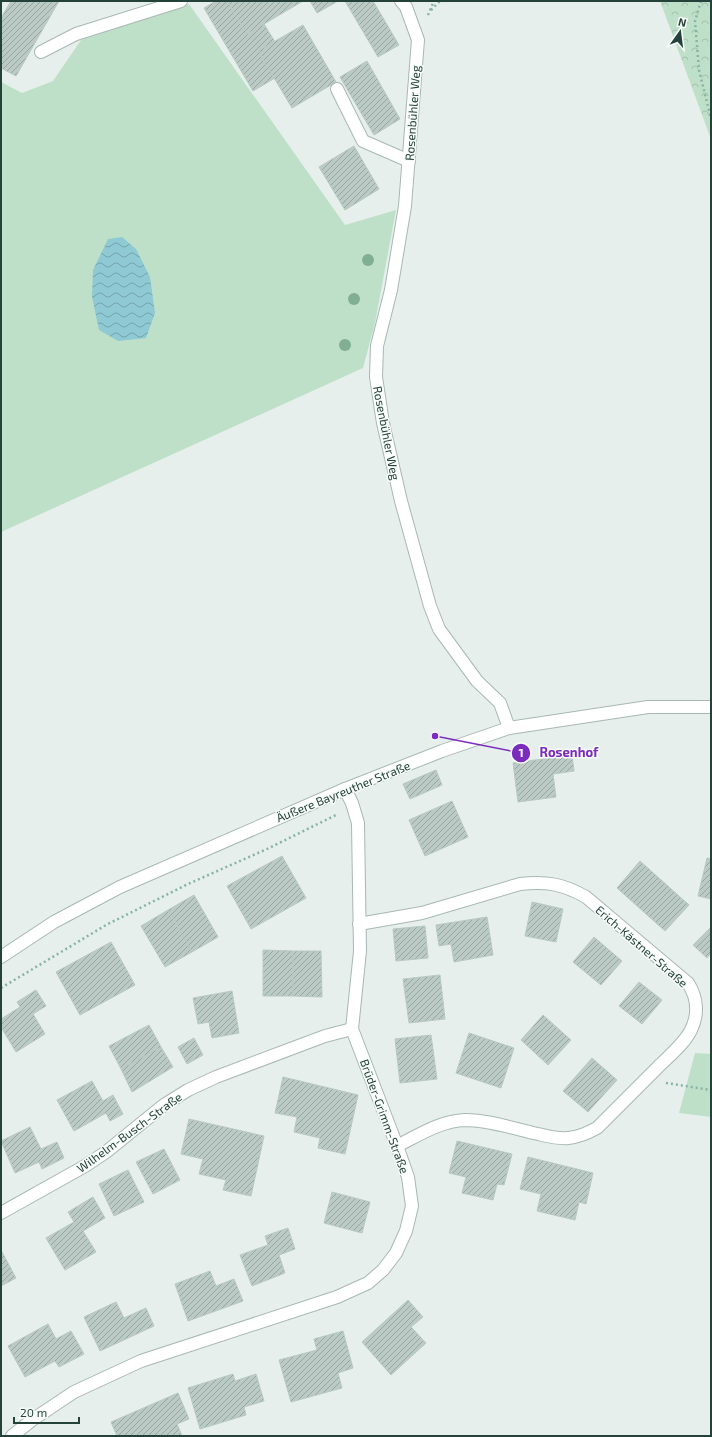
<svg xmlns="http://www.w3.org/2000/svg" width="712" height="1437" viewBox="0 0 712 1437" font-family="'Exo 2',sans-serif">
<defs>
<pattern id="forest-crowns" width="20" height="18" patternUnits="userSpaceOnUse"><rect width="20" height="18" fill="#bfe0c8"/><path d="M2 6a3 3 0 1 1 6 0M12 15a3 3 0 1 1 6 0" fill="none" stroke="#a4c1ad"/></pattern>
<pattern id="water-waves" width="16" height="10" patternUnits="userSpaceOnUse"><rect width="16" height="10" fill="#8ec9d4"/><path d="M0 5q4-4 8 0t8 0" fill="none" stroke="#74a5ad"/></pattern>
<pattern id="building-hatch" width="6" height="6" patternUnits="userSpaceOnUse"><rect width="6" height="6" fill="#bbcac4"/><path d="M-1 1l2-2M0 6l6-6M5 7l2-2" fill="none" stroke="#98a6a0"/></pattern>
</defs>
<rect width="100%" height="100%" fill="#e6efeb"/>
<g fill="#bfe0c8">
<path d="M 189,4 L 345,225 L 396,210 L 375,323 L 363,368 L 1,532 L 1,82 L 22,93 L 53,81 L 81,40 Z"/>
<path d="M 695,1053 L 711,1054 L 711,1117 L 679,1113 Z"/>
</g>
<path fill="url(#forest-crowns)" d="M 660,1 L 711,1 L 711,139 Z"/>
<path fill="url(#water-waves)" d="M 122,237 L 136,249 L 150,277 L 155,313 L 146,338 L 118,341 L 99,330 L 92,297 L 93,270 L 108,239 Z"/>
<g fill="url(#building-hatch)" stroke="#b8c9c2">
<path d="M 11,1 L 59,1 L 16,76 L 1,68 L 1,18 Z"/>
<path d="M 216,1 L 227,1 L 247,34 L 264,24 L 275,42 L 258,51 L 275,78 L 253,91 L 204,8 Z"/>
<path d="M 227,1 L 303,1 L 247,34 Z"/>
<path d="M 310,1 L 338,1 L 317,13 Z"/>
<path d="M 345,1 L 373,1 L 399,45 L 378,57 Z"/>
<path d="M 303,25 L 336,82 L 292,108 L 258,51 Z"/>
<path d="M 367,61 L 400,119 L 374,135 L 340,77 Z"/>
<path d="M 354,146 L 379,189 L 345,210 L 319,167 Z"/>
<path d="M 572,755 L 574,771 L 553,774 L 556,797 L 518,802 L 513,763 Z"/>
<path d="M 436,770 L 442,785 L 410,799 L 403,784 Z"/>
<path d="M 452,801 L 468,837 L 425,856 L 409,820 Z"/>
<path d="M 282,856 L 306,898 L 251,929 L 227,886 Z"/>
<path d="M 707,858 L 711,859 L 711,899 L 698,896 Z"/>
<path d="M 640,861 L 689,905 L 665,931 L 617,888 Z"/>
<path d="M 194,895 L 218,937 L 192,952 L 168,910 Z"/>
<path d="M 532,902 L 563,909 L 556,942 L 525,936 Z"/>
<path d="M 168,910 L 192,952 L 165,967 L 141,926 Z"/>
<path d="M 487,917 L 493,955 L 454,962 L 451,944 L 439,946 L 436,925 Z"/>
<path d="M 425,926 L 428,958 L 396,961 L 393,929 Z"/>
<path d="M 711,927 L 711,953 L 707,958 L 693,945 Z"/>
<path d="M 594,937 L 622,961 L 601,985 L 573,962 Z"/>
<path d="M 111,942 L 135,985 L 80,1015 L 56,972 Z"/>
<path d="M 263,950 L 293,951 L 293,996 L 263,996 Z"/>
<path d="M 293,951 L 321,951 L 322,997 L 293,996 Z"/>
<path d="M 440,975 L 445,1019 L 409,1023 L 403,979 Z"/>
<path d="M 639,982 L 662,1000 L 642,1024 L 619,1006 Z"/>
<path d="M 36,990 L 46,1006 L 33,1014 L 45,1034 L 16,1052 L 1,1027 L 1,1019 L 20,1007 L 17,1002 Z"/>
<path d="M 232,991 L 239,1033 L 212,1038 L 209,1022 L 198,1024 L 193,998 Z"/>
<path d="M 543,1015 L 571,1040 L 548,1065 L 521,1040 Z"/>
<path d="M 149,1025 L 161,1047 L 121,1069 L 109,1046 Z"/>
<path d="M 469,1033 L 514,1048 L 501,1088 L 456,1073 Z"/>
<path d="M 431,1035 L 437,1079 L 400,1083 L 395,1039 Z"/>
<path d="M 194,1038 L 203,1055 L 187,1064 L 178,1047 Z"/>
<path d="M 161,1047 L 173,1067 L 132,1092 L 121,1069 Z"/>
<path d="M 592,1058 L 617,1080 L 588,1112 L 563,1091 Z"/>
<path d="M 283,1077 L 358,1095 L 345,1154 L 318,1148 L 320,1138 L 294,1132 L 297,1117 L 275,1113 Z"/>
<path d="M 92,1081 L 103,1101 L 113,1095 L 123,1114 L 110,1121 L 106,1113 L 74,1131 L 57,1100 Z"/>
<path d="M 189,1119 L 264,1136 L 251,1196 L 223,1190 L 226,1180 L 199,1174 L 203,1159 L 181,1154 Z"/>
<path d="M 30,1127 L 41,1149 L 57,1142 L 64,1158 L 42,1169 L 39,1162 L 15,1173 L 1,1141 Z"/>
<path d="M 457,1141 L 512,1154 L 504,1185 L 497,1184 L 493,1200 L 462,1193 L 466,1177 L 449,1173 Z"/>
<path d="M 164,1149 L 180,1180 L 153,1194 L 136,1162 Z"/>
<path d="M 528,1157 L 593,1173 L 586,1204 L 579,1202 L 575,1220 L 537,1211 L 541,1194 L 520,1189 Z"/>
<path d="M 128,1170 L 144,1202 L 114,1216 L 99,1184 Z"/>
<path d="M 332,1192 L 370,1202 L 362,1233 L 324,1223 Z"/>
<path d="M 93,1197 L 105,1218 L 83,1231 L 96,1252 L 65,1270 L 46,1238 L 74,1222 L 68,1212 Z"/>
<path d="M 288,1228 L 295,1249 L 279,1255 L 285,1273 L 252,1286 L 240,1255 L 268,1245 L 265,1236 Z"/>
<path d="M 1,1250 L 16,1278 L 1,1286 Z"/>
<path d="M 210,1271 L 216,1286 L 234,1279 L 243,1301 L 188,1321 L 175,1284 Z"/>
<path d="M 408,1300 L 423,1317 L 411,1327 L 426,1343 L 391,1375 L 362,1342 Z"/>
<path d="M 116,1302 L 124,1318 L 146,1308 L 154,1326 L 100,1351 L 84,1317 Z"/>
<path d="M 48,1324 L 56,1339 L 71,1331 L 84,1354 L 59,1367 L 55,1361 L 25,1377 L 8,1346 Z"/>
<path d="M 343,1331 L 353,1368 L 338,1373 L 342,1388 L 291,1402 L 279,1360 L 317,1350 L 314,1339 Z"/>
<path d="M 233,1374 L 235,1381 L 256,1374 L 264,1401 L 244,1407 L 246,1415 L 200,1429 L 188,1388 Z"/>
<path d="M 178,1393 L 189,1419 L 177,1424 L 182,1436 L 117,1436 L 111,1422 Z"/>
</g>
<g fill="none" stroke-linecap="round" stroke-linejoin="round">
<defs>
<g id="minor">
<path d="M 401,1 L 406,7 L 418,40 L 405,206 L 391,290 L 377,346 L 376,377 L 383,423 L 401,501 L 430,606 L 439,629 L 477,681 L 500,703 L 509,728"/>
<path d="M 41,52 L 76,34 L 181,1"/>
<path d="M 337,89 L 363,141 L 409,161"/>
<path d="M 359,924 L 422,913 L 520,884 C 547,881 563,884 586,897 L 688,983 C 697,997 699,1014 691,1030 C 684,1044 669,1056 658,1067 C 638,1087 617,1108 597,1128 C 587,1133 579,1137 568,1138 C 558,1139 547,1136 538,1134 C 515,1129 489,1120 465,1120 C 440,1121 419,1135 397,1146"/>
<path d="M 1,957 L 54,922 L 120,887 L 345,789 L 442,751 L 509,728 L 648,707 L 711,707"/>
<path d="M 1,1213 L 85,1166 L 106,1152 L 164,1105 L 188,1090 L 216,1077 L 325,1036 L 352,1029"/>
<path d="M 12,1436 L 32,1420 L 74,1392 L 141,1361 L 337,1297 L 368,1283 L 383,1270 L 396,1253 L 406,1231 L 412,1206 L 408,1177 L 397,1146 L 352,1029 L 360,951 L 358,823 L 352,803 L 345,789"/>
</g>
</defs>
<use href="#minor" stroke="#a8b8b2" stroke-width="14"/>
<g stroke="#86b3a5" stroke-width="2.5" stroke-dasharray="2 3" stroke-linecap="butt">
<path d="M 701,1 L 695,21 L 699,70 L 711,119"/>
<path d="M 431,10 L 440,1"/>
<path d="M 428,15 L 434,1"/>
<path d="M 1,988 L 106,925 L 188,884 L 267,849 L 338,814"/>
<path d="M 666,1083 L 711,1090"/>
</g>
<use href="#minor" stroke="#fff" stroke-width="12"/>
</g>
<g fill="#80af93">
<circle cx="368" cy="260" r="6"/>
<circle cx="354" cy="299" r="6"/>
<circle cx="345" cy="345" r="6"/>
</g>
<g text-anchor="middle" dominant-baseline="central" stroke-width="3" stroke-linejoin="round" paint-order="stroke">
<g font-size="12" fill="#24423a" stroke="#f7fbf9">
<text transform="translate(412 113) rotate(-86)">Rosenbühler Weg</text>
<text transform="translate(387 433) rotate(79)">Rosenbühler Weg</text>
<text transform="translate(343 791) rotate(-22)">Äußere Bayreuther Straße</text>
<text transform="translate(642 946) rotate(41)">Erich-Kästner-Straße</text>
<text transform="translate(385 1116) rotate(70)">Brüder-Grimm-Straße</text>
<text transform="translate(129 1132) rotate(-36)">Wilhelm-Busch-Straße</text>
</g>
</g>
<path fill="none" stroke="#7b2cbf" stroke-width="1.5" d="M435 736L521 753"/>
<g fill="#7b2cbf" stroke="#f7fbf9" stroke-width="1.5">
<circle cx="435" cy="736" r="4"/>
<circle cx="521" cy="753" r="10"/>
</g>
<g font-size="12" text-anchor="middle" font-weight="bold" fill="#fff">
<text x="521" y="757">1</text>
</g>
<g font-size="13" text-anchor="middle" font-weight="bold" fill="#7b2cbf" stroke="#f7fbf9" stroke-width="3" stroke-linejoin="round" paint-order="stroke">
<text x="569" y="757">Rosenhof</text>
</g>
<rect width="712" height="1437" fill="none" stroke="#24423a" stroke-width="4"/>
<g transform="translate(680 32) rotate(14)" stroke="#f7fbf9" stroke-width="3" paint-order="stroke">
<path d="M0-3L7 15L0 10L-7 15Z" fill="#24423a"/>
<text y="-6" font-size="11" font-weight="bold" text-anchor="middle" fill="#24423a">N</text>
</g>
<path d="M14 1417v6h65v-6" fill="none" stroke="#24423a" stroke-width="2"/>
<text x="20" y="1417" font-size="12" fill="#24423a" stroke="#f7fbf9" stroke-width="3" paint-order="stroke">20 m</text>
</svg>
